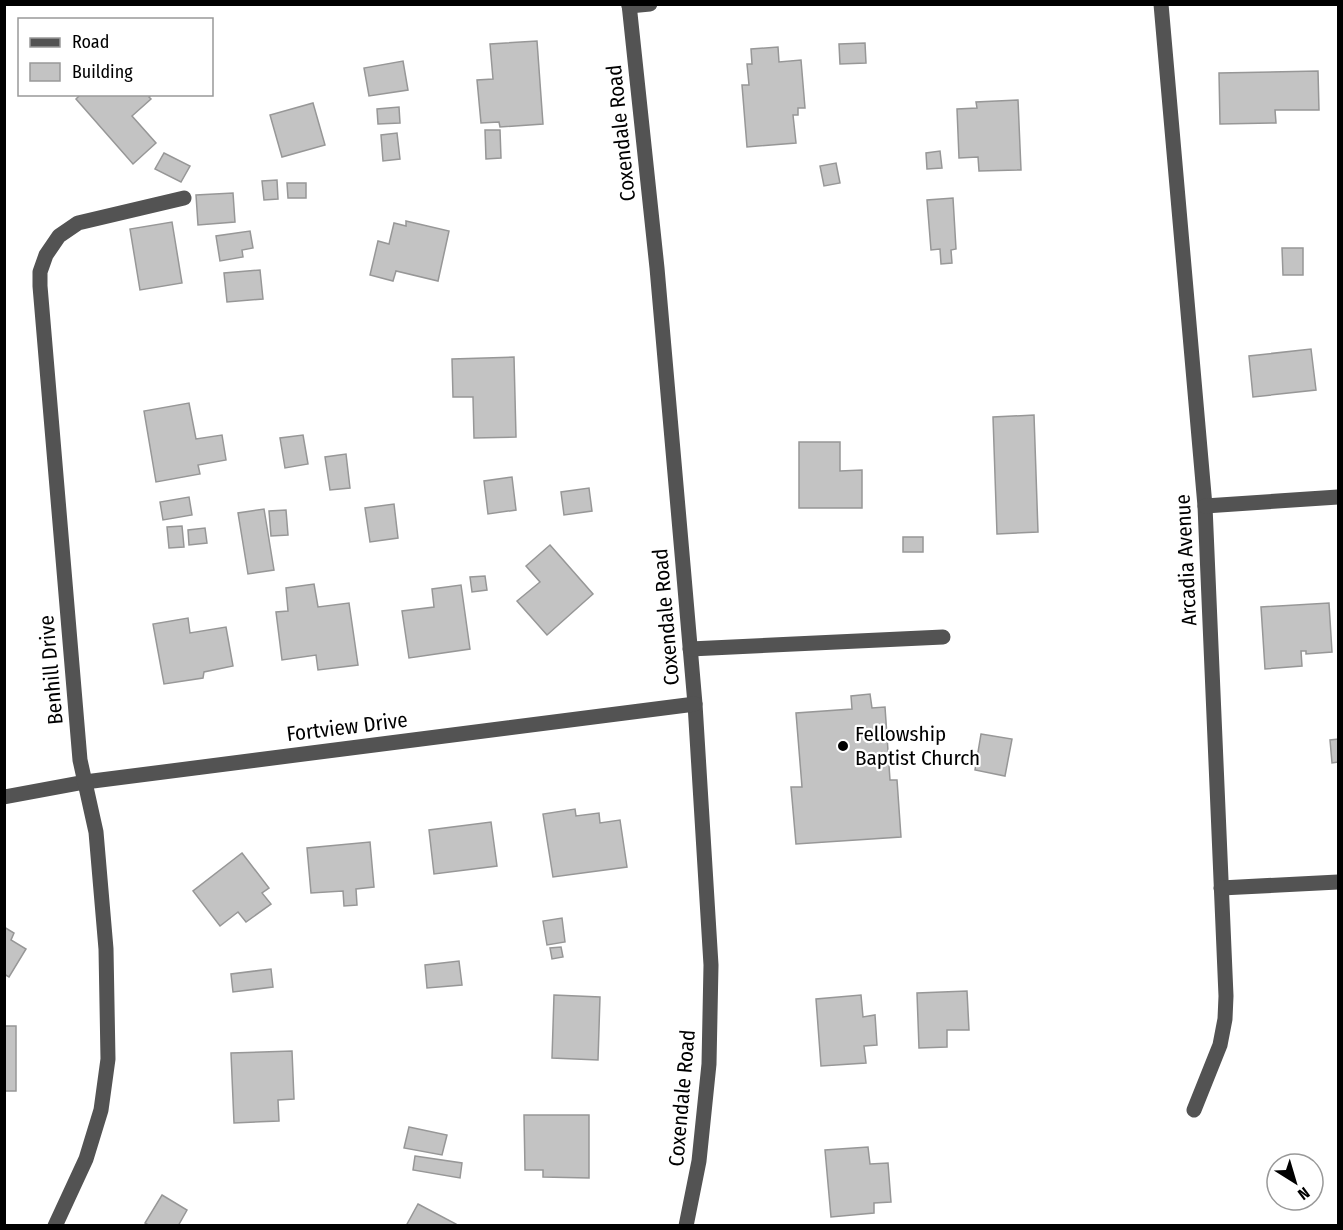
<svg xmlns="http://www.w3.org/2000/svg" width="1343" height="1230" viewBox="0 0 1343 1230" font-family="'Fira Sans Condensed',sans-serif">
<rect width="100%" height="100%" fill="#fff"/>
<g fill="#c3c3c3" stroke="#979797" stroke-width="1.5">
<path d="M 537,41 L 543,124 L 500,127 L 499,122 L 481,123 L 477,80 L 493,79 L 490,44 Z"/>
<path d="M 865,43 L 866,63 L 840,64 L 839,44 Z"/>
<path d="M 778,47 L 779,62 L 801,60 L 805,108 L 798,108 L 798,115 L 793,115 L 796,143 L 747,147 L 742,85 L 749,85 L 747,64 L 752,64 L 751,49 Z"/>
<path d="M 403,61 L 408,90 L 369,96 L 364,68 Z"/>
<path d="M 1318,71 L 1319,110 L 1275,110 L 1276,123 L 1220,124 L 1219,73 Z"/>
<path d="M 81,94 L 152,94 L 149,97 L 151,99 L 132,116 L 156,143 L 133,164 L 76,99 Z"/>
<path d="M 1018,100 L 1021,170 L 979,171 L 978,157 L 959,158 L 957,109 L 977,108 L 976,102 Z"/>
<path d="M 313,103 L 325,145 L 282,157 L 270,115 Z"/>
<path d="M 399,107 L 400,123 L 378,124 L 377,109 Z"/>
<path d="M 485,130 L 500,130 L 501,158 L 486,159 Z"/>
<path d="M 397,133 L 400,159 L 383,161 L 381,135 Z"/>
<path d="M 940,151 L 942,168 L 927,169 L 926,153 Z"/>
<path d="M 164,153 L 190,166 L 181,182 L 155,169 Z"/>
<path d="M 836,163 L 840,183 L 824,186 L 820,166 Z"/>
<path d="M 277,180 L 278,199 L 264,200 L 262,181 Z"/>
<path d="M 287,183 L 306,183 L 306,198 L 288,198 Z"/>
<path d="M 233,193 L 235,222 L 198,225 L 196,195 Z"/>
<path d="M 953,198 L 956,249 L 951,250 L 952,263 L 941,264 L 940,249 L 931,250 L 927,200 Z"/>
<path d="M 406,221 L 449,231 L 438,281 L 396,271 L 393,281 L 370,275 L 378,241 L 389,244 L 394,223 L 406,226 Z"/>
<path d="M 172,222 L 182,283 L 140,290 L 130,229 Z"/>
<path d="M 250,231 L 253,248 L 242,250 L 243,257 L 220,261 L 216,236 Z"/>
<path d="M 1282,248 L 1303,248 L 1303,275 L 1283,275 Z"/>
<path d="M 260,270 L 263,299 L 227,302 L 224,273 Z"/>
<path d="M 1311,349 L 1316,390 L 1253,397 L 1249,356 Z"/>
<path d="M 514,357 L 516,437 L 474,438 L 473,397 L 453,397 L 452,359 Z"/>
<path d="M 189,403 L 196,439 L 222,435 L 226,460 L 198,465 L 200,474 L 156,482 L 144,411 Z"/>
<path d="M 1034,415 L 1038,532 L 997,534 L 993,417 Z"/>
<path d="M 303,435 L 308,464 L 285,468 L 280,438 Z"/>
<path d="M 799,442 L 840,442 L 840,471 L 862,470 L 862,508 L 799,508 Z"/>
<path d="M 346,454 L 350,488 L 330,490 L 325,457 Z"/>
<path d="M 512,477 L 516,510 L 488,514 L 484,481 Z"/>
<path d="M 589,488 L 592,511 L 564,515 L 561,492 Z"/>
<path d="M 189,497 L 192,515 L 163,520 L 160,502 Z"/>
<path d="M 394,504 L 398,538 L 370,542 L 365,508 Z"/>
<path d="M 264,509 L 274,570 L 248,574 L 238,513 Z"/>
<path d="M 286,510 L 288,535 L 271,536 L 269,511 Z"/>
<path d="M 182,526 L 184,547 L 169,548 L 167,527 Z"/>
<path d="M 205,528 L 207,543 L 189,545 L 188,530 Z"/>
<rect x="903" y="537" width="20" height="15"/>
<path d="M 550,545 L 593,594 L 547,635 L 517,601 L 540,582 L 526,566 Z"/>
<path d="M 485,576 L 487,590 L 472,592 L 470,577 Z"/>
<path d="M 314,584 L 318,607 L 349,603 L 358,665 L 318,670 L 316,655 L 282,660 L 276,612 L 288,611 L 286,588 Z"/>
<path d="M 461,585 L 470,649 L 409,658 L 402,611 L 434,607 L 432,589 Z"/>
<path d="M 1329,603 L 1332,652 L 1306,654 L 1306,651 L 1301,651 L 1302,666 L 1265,669 L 1261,607 Z"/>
<path d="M 188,618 L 190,633 L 226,627 L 233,666 L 204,672 L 203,678 L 164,684 L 153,624 Z"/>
<path d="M 870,694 L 872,708 L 885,707 L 890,780 L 897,780 L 901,837 L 796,844 L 791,787 L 802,787 L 796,713 L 852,709 L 851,696 Z"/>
<path d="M 981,734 L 1012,739 L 1005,776 L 975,770 Z"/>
<path d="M 1338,739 L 1338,762 L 1332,763 L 1330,740 Z"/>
<path d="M 575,809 L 576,816 L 599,813 L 600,823 L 620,820 L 627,867 L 553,877 L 543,814 Z"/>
<path d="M 491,822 L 497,866 L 434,874 L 429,830 Z"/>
<path d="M 370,842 L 374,887 L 356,889 L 357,905 L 344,906 L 343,891 L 311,893 L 307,848 Z"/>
<path d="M 242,853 L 269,888 L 262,893 L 271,904 L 246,922 L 238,912 L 220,926 L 193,891 Z"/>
<path d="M 562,918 L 565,942 L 547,945 L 543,921 Z"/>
<path d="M 4,927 L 14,933 L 11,940 L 26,949 L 9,977 L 4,974 Z"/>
<path d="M 561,947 L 563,957 L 552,959 L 550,948 Z"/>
<path d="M 459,961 L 462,985 L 427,988 L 425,965 Z"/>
<path d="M 271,969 L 273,987 L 233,992 L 231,974 Z"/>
<path d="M 967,991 L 969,1030 L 947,1030 L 947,1047 L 919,1048 L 917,993 Z"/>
<path d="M 554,995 L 600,997 L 598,1060 L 552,1058 Z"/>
<path d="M 861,995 L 863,1017 L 875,1015 L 877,1045 L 864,1046 L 866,1063 L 821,1066 L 816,999 Z"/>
<rect x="4" y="1026" width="12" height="65"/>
<path d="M 292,1051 L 294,1099 L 278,1100 L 279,1121 L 234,1123 L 231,1053 Z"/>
<path d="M 524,1115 L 589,1115 L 589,1178 L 543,1177 L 543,1170 L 525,1170 Z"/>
<path d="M 409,1127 L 447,1135 L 442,1155 L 404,1148 Z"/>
<path d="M 868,1147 L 870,1164 L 888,1163 L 891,1202 L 874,1203 L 874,1213 L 831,1217 L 825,1150 Z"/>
<path d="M 415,1156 L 462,1163 L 460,1178 L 413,1170 Z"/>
<path d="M 162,1195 L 187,1210 L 178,1226 L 150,1226 L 145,1223 Z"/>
<path d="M 418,1204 L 456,1224 L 455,1226 L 406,1226 Z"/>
</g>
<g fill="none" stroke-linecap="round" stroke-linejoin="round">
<g stroke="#535353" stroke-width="15">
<path d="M 629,4 L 657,268 L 683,565 L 695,704 L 711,965 L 709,1064 L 699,1161 L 686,1226"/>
<path d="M 1161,4 L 1205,506 L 1226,996 L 1225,1019 L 1220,1045 L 1194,1110"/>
<path d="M 629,6 L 650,4"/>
<path d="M 1205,506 L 1338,497"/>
<path d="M 690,649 L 943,637"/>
<path d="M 4,797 L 85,782 L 695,704"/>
<path d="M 1221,888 L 1338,882"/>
<path d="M 55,1226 L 86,1159 L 101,1110 L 108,1059 L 106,949 L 96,832 L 80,760 L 40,286 L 40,272 L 46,255 L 59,236 L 78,223 L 184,198"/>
</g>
</g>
<circle fill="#000" stroke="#fff" stroke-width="2" cx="843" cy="746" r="6"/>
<g text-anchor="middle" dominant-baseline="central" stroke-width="4.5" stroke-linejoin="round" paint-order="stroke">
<g font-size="21" fill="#000" stroke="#fff">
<text transform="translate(621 133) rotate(-96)">Coxendale Road</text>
<text transform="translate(1186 560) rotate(-93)">Arcadia Avenue</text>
<text transform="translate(666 617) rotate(-95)">Coxendale Road</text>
<text transform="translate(51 670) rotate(-95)">Benhill Drive</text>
<text transform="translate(347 727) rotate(-7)">Fortview Drive</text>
<text transform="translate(682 1098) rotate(-85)">Coxendale Road</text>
</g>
<g font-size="21" fill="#000" stroke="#fff" text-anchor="start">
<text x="855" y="734">Fellowship<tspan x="855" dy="24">Baptist Church</tspan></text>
</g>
</g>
<rect width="1343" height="1230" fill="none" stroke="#000000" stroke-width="12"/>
<rect x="18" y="18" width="195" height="78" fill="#ffffff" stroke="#999999" stroke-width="1.5"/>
<rect x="30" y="38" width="30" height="9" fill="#535353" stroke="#999999" stroke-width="1.5"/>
<text x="72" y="48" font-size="18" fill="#000000">Road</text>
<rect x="30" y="63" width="30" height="18" fill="#c3c3c3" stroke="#999999" stroke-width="1.5"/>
<text x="72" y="78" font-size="18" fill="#000000">Building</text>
<g transform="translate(1295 1182) rotate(143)"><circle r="28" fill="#ffffff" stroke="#999999" stroke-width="1.5"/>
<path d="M0-4.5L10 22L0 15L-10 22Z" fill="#000000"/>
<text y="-9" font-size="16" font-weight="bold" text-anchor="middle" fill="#000000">N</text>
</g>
</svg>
